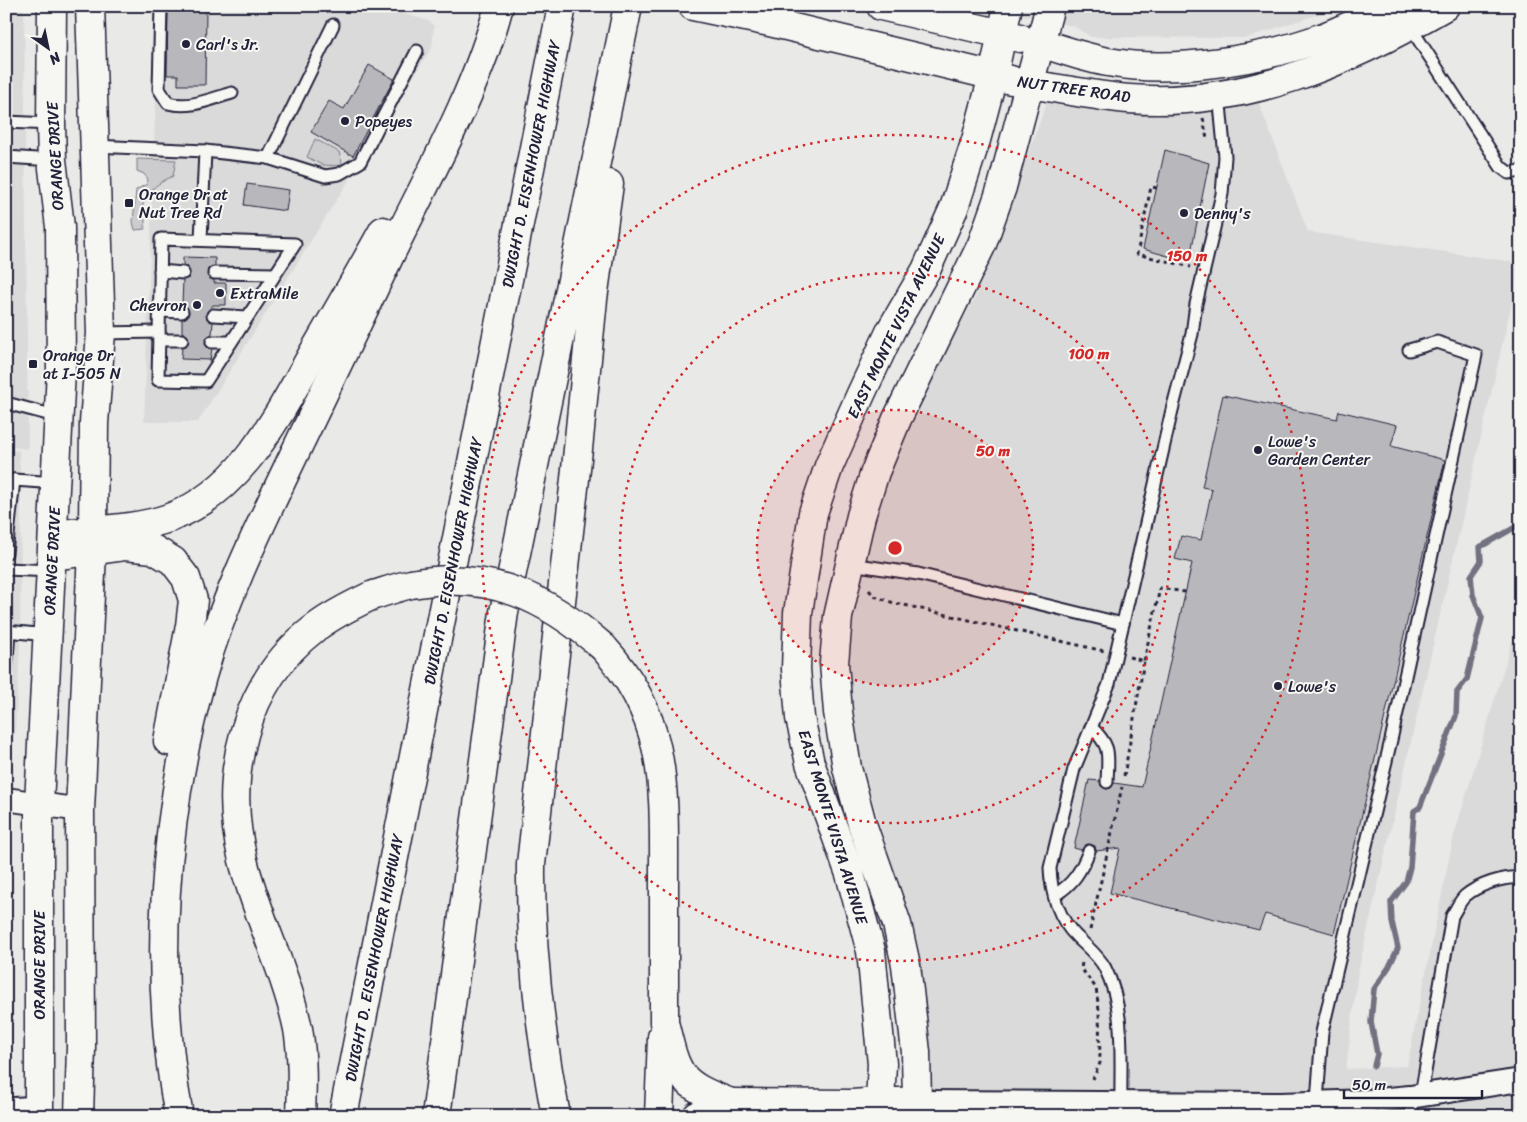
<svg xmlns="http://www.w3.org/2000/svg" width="1527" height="1122" viewBox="0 0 1527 1122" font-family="Sriracha,sans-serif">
<rect width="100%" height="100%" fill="#e9e9e7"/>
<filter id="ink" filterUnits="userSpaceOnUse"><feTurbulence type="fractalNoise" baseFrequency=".02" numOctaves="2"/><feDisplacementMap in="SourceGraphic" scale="10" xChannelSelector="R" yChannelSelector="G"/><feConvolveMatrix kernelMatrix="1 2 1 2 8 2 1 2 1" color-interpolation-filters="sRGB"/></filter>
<g filter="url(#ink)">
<g fill="#dadada">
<path d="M 6,6 L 24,6 L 28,449 L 6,446 Z"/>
<path d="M 159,6 L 376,6 L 429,21 L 434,26 L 432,47 L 198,422 L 144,422 Z"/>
<path d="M 979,6 L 1344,6 L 1246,38 L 1091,37 L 1073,26 Z"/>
<path d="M 1252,85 L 1308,232 L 1521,263 L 1358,972 L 1346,1069 L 1407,1066 L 1453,839 L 1521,611 L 1521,1116 L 929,1116 L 928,1038 L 923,994 L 893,868 L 851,728 L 849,621 L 883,464 L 975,298 L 1049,97 Z"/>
<path d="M 6,449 L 19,451 L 21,499 L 20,649 L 15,735 L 6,739 Z"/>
</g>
<g fill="#ccccce" stroke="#777784">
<path d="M 315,139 L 339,152 L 343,166 L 322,165 L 307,157 Z"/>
<path d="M 137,159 L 176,160 L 173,176 C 154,185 144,193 141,214 L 145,220 L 145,229 L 135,230 L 133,222 L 136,190 L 147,184 L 148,179 L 144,174 L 137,171 Z"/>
</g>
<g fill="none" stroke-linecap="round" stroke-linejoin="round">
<path stroke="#71717f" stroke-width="5.5" d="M 1374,1066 L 1377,1054 L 1371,1022 L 1374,989 L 1389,967 L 1398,948 L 1392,922 L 1391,902 L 1406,882 L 1410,867 L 1414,811 L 1420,807 L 1456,716 L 1457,692 L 1467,679 L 1482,618 L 1473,595 L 1471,576 L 1481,561 L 1480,547 L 1521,524"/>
</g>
<g fill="#b8b8bc" stroke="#22223b">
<path d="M 168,9 L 206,9 L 205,85 L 178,85 L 178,75 L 167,75 Z"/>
<path d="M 369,65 L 394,79 L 353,156 L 311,132 L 329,101 L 344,109 Z"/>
<path d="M 1165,150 L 1209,163 L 1189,262 L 1143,249 Z"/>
<path d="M 247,184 L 289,190 L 286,211 L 244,205 Z"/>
<path d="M 183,257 L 215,258 L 215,266 L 208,269 L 207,276 L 214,280 L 214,283 L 226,283 L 226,305 L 213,305 L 206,314 L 207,319 L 213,322 L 212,334 L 208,336 L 205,342 L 206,346 L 212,349 L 210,360 L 181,359 L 182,348 L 186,346 L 189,340 L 188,336 L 182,332 L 182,319 L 188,316 L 189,312 L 186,306 L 182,304 L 183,280 L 189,278 L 190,273 L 188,267 L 183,265 Z"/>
<path d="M 1223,395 L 1337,419 L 1339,411 L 1397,425 L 1391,446 L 1445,460 L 1334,934 L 1265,914 L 1259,930 L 1110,893 L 1120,848 L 1096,851 L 1095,846 L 1089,844 L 1081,850 L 1074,848 L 1089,780 L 1100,781 L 1101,786 L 1106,789 L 1111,788 L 1114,783 L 1142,787 L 1192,563 L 1175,559 L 1181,536 L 1201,540 L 1212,489 L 1202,487 Z"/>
</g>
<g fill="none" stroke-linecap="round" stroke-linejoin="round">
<defs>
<g id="service">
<path d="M 161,6 L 159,89 L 168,103 C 190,109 211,99 232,93"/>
<path d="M 1409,25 L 1501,167 L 1509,173 L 1521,171"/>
<path d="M 6,122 L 51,124"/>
<path d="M 94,146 L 205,151 L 268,158 L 333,25"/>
<path d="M 6,157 L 52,160"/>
<path d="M 268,158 L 325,176 L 339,174 L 360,162 L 417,51"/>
<path d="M 161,239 L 295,244 L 206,381 L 158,380 Z"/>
<path d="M 201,240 L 205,151"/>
<path d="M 160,271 L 183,273"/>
<path d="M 214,273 L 274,274"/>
<path d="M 160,311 L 182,312"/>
<path d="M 213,315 L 247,317"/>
<path d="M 101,333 L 159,332"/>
<path d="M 159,340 L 182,340"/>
<path d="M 212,342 L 231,342"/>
<path d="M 6,403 L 59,417"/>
<path d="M 8,481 L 14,480 L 56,483"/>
<path d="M 6,553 L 14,480"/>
<path d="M 851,564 L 918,574 L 1123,624"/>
<path d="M 6,569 L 52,571"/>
<path d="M 6,631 L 48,635"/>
<path d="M 6,673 L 9,631"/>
<path d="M 1091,727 C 1112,747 1108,754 1107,782"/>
<path d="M 1055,895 C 1073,884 1081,871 1089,851"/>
<path d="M 1421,1095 L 1452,916 C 1456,910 1459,902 1465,896 C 1478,885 1504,876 1521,878"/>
<path d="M 1410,1097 L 1412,1116"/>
<path d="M 1317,1102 L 1322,1032 L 1391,740 L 1476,355 L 1437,342 L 1409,350"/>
<path d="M 6,1104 L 39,1102"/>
<path d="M 1121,1104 C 1120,1060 1126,1009 1105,968 C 1099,956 1087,947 1077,937 C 1059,920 1051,893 1050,868 L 1074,769 L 1109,684 L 1172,410 L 1192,334 L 1196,304 L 1222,194 L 1225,157 L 1219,94"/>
</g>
<g id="minor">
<path d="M 6,799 L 80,810"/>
<path d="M 917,1102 L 1281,1104 L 1368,1101 L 1410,1097 L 1521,1080"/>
</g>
<g id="tertiary">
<path d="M 1039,43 C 1062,49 1085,58 1108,62 C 1172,74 1261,60 1321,38 C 1345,29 1368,17 1391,6"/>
<path d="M 1028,84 C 1062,89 1096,96 1129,99 C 1243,108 1349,62 1445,6"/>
<path d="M 79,1116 L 81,1047 L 80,810 L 93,530"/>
</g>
<g id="secondary">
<path d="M 90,6 L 101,333 L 94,423 L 93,530"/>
<path d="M 693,6 L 765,21 L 1011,80"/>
<path d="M 881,6 L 1020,38"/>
<path d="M 1008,6 L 993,76 L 976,140 L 954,208 L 926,270 L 891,330 L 861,394 L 829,466 L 813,513 L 798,613 L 796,669 L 800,718 L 810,763 L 850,874 L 871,951 L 882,1064 L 880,1102 L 917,1102 L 916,1052 L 906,965 L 897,924 L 862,824 L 847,768 L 838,712 L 834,663 L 838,617 L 861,516 L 875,472 L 897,419 L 982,244 L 1002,187 L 1050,6"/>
<path d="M 39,1116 L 39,804 L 61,370 L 60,227 L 52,160 L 51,124 L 52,6"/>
</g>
<g id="motorway">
<path d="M 53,535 C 91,530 135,530 169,518 C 243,491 279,413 315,350 C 338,310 361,271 383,231"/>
<path d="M 53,556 L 126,546 L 153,549 L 173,561 L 186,578 L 193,600 L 190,626 L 168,741"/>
<path d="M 603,647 C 668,718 664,787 664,878 C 664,926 664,974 664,1022 C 677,1075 677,1083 731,1103"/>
<path d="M 179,1116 C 152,972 163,816 202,676 C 223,602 257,532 290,463 C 323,394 357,325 390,255 C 428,177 477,90 499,6"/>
<path d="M 301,1116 C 302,1087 303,1058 298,1029 C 286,971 257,917 243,860 C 222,776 244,682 315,628 C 332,615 352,605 371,596"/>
<path d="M 343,1116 L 562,6"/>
<path d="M 436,1116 L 504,612 L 628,6"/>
<path d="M 556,1116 C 540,1032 530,950 531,864 L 575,479 L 593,299 L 609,184"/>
<path d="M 659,1116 L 662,1037"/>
<path d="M 697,1116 L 731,1103 L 852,1104 L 880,1102"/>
</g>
</defs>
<use href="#service" stroke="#22223b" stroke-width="15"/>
<use href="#minor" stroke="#22223b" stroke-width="26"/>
<use href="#tertiary" stroke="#22223b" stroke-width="31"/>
<use href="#secondary" stroke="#22223b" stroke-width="31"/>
<use href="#motorway" stroke="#22223b" stroke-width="31"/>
<g stroke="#22223b" stroke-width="3" stroke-dasharray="4 4" stroke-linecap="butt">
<path d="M 1203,118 L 1207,139"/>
<path d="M 1157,188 L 1151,187 L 1137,254 L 1191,267"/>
<path d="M 869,590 L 874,596 L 891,602 L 1104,651"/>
<path d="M 1129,657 L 1144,661 L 1160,588 L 1185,592"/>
<path d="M 1124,776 L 1144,661"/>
<path d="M 1090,930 L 1122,787"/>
<path d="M 1082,963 L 1081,968 L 1096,988 L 1099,1010 L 1100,1063 L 1093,1079"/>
</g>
<use href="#service" stroke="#f6f6f2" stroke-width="11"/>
<use href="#minor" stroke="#f6f6f2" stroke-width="22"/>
<use href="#tertiary" stroke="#f6f6f2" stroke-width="28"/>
<use href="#secondary" stroke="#f6f6f2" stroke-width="28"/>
<use href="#motorway" stroke="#f6f6f2" stroke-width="28"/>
<defs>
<path id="motorway-bridge" d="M 371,596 C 384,592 398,587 411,584 C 489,570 546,597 603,647"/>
</defs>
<use href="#motorway-bridge" stroke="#22223b" stroke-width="31" stroke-linecap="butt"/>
<use href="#motorway-bridge" stroke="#f6f6f2" stroke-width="28"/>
</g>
</g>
<circle cx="895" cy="548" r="138" fill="#d62828" fill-opacity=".12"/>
<g fill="none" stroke="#d62828" stroke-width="2.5" stroke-dasharray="2.5 5">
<circle cx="895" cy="548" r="138"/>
<circle cx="895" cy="548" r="275"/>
<circle cx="895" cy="548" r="413"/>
</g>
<g fill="#22223b" stroke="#f6f6f2" stroke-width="2">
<circle cx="186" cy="44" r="5"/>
<circle cx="345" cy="121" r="5"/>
<rect x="124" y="198" width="10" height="10" rx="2.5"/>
<circle cx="1184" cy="213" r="5"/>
<circle cx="220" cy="293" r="5"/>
<circle cx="197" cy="305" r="5"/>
<rect x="28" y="359" width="10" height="10" rx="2.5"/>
<circle cx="1258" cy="450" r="5"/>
<circle cx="1278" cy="686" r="5"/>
</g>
<g text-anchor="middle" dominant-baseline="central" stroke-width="4" stroke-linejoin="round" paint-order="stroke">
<g font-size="16" fill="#22223b" stroke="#f6f6f2" text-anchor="start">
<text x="196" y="44">Carl's Jr.</text>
<text x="355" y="121">Popeyes</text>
<text x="139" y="194">Orange Dr at<tspan x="139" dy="18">Nut Tree Rd</tspan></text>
<text x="1194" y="213">Denny's</text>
<text x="230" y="293">ExtraMile</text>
<text x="187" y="305" text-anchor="end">Chevron</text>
<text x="43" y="355">Orange Dr<tspan x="43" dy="18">at I-505 N</tspan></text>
<text x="1268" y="441">Lowe's<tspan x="1268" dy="18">Garden Center</tspan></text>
<text x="1288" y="686">Lowe's</text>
</g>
<g font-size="16" fill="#22223b" stroke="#f6f6f2">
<text transform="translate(1074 89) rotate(8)">NUT TREE ROAD</text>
<text transform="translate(55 156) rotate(-93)">ORANGE DRIVE</text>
<text transform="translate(531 164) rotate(-79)">DWIGHT D. EISENHOWER HIGHWAY</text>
<text transform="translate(896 326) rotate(-64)">EAST MONTE VISTA AVENUE</text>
<text transform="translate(52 561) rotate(-87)">ORANGE DRIVE</text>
<text transform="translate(453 561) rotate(-79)">DWIGHT D. EISENHOWER HIGHWAY</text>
<text transform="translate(833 827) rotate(73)">EAST MONTE VISTA AVENUE</text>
<text transform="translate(374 958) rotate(-79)">DWIGHT D. EISENHOWER HIGHWAY</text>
<text transform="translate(39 965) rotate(-90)">ORANGE DRIVE</text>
</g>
</g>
<circle cx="895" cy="548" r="8" fill="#d62828" stroke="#f6f6f2" stroke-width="2.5"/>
<g font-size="15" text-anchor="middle" font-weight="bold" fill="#d62828" stroke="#f6f6f2" stroke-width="4" stroke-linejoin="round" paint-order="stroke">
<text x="1187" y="261">150 m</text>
<text x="1089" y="359">100 m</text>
<text x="993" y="456">50 m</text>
</g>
<rect width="1527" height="1122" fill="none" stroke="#f6f6f2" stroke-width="25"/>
<rect x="12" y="12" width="1502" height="1097" fill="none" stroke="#22223b" stroke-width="2" filter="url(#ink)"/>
<g transform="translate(48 48) rotate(147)" stroke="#f6f6f2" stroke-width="4" paint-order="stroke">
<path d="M0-4L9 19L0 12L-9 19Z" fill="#22223b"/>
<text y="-8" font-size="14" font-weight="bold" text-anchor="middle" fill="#22223b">N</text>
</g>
<path d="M1344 1090v8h138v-8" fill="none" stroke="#22223b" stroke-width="2.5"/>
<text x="1352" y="1090" font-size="15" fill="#22223b" stroke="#f6f6f2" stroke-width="4" paint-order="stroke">50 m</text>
</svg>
